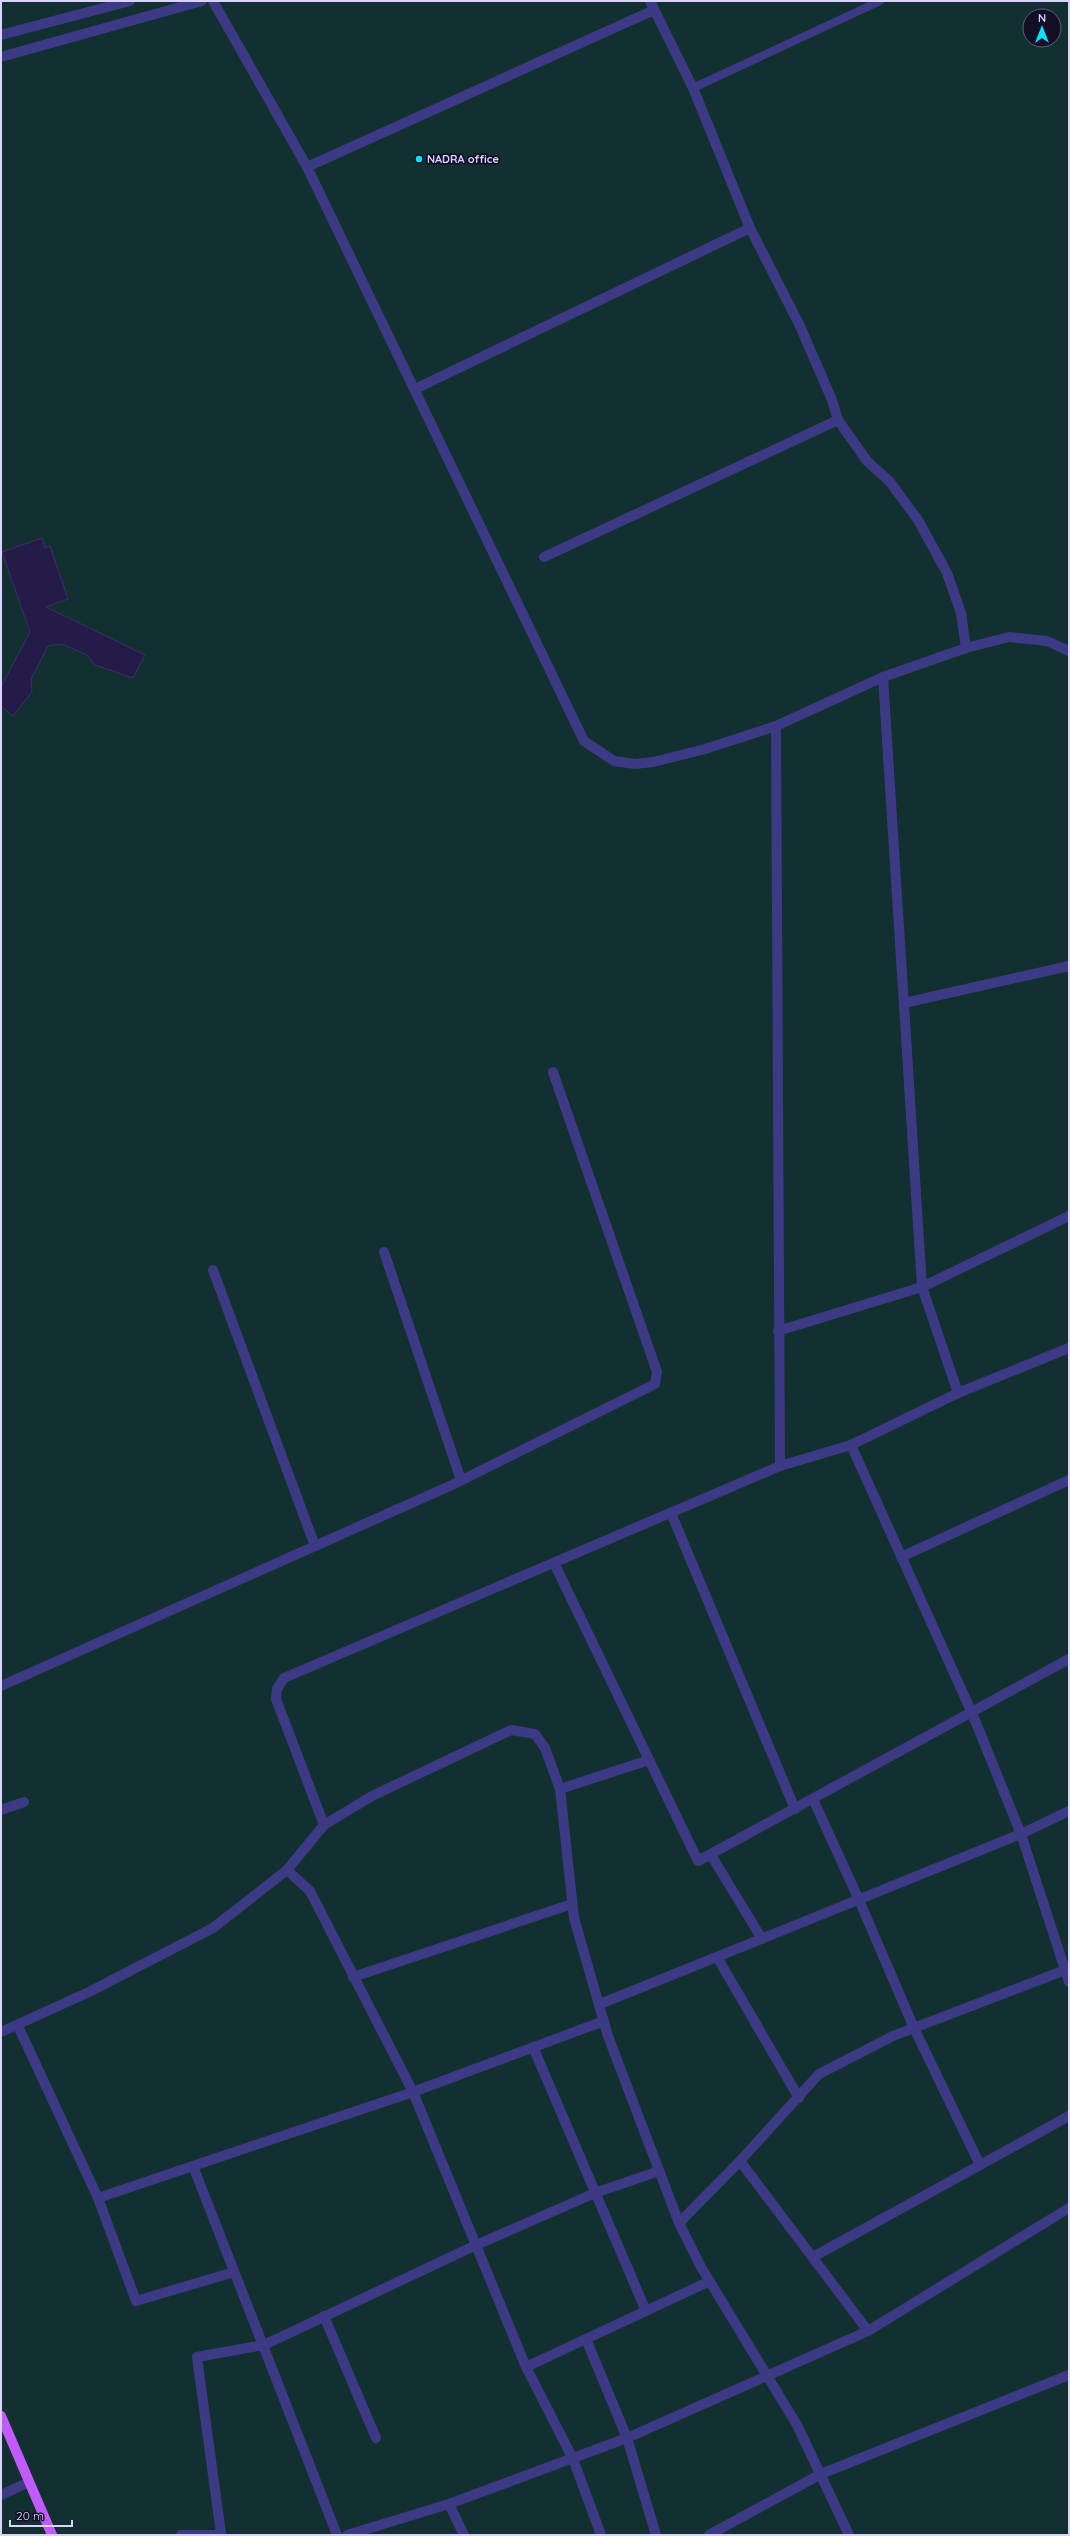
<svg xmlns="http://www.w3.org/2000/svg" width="1070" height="2536" viewBox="0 0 1070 2536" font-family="Quicksand,sans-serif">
<rect width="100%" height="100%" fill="#130f26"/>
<path fill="#12302f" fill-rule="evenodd" d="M 1,1 L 1069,1 L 1069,2535 L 1,2535 ZM 1030,16 L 1054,16 L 1054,40 L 1030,40 Z"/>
<path fill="#241b47" stroke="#3b2d73" d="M 42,538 L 45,548 L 50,546 L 68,599 L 46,607 L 145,655 L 133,678 L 95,665 L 87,655 L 62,644 L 48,646 L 31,679 L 32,692 L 13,716 L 1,706 L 1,687 L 30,632 L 2,552 Z"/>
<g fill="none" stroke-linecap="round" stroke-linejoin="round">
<path stroke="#3d3a85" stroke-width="8" d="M 693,88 L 880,1"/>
<g stroke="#3d3a85" stroke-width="10">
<path d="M 213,1 L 307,167 L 584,741 L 614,761 L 635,764 L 653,762 L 705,749 L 776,726 L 883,677 L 966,648 L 1009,637 L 1047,641 L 1069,651"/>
<path d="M 650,1 L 693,88 L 750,228 L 800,326 L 832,400 L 838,420 L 867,461 L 890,482 L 918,520 L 947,573 L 961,613 L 966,648"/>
<path d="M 1,35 L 130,1"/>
<path d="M 1,57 L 202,1"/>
<path d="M 307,167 L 654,10"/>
<path d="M 415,389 L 750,228"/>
<path d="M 544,557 L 838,420"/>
<path d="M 904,1003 L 1069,966"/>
<path d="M 384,1252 L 461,1480"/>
<path d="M 213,1270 L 315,1546"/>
<path d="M 778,1331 L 922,1287 L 883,677"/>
<path d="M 958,1393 L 922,1287 L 1069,1216"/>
<path d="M 851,1445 L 972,1713 L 1021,1834 L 1069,1982"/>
<path d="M 780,1466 L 851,1445 L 958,1393 L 1069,1348"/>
<path d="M 671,1513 L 795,1809"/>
<path d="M 901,1557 L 1069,1480"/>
<path d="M 554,1563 L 698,1861 L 1069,1659"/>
<path d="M 1,1686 L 452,1485 L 655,1384 L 657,1372 L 553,1072"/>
<path d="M 560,1789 L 649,1760"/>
<path d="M 813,1799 L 859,1900 L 914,2028 L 980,2165"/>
<path d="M 1,1810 L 24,1802"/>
<path d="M 324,1825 L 276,1699 L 277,1689 L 284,1678 L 780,1466 L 776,726"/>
<path d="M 711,1855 L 762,1939"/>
<path d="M 287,1870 L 310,1891 L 413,2092 L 526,2367 L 573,2459 L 601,2535"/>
<path d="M 717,1957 L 799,2098"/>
<path d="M 353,1977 L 572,1904"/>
<path d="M 600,2004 L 1021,1834 L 1069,1811"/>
<path d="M 18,2026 L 98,2198 L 136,2301 L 234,2272"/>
<path d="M 1,2032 L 89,1992 L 213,1928 L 287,1870 L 324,1825 L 372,1796 L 511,1730 L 535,1734 L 545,1748 L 560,1789 L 574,1918 L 608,2036 L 679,2223 L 701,2267 L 797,2425 L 849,2535"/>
<path d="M 533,2047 L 646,2311"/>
<path d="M 740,2161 L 868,2331"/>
<path d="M 193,2166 L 337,2535"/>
<path d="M 98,2198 L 413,2092 L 604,2021"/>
<path d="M 679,2223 L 740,2161 L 819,2074 L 893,2036 L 1065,1970"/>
<path d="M 813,2257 L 1069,2116"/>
<path d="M 324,2316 L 376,2438"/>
<path d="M 586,2339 L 627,2438 L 656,2535"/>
<path d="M 526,2367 L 710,2281"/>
<path d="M 1,2495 L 29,2482"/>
<path d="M 449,2504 L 464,2535"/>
<path d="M 221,2534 L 197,2357 L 264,2345 L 474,2246 L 595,2193 L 659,2171"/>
<path d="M 181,2535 L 222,2535"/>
<path d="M 347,2535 L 449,2504 L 627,2438 L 868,2331 L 1069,2208"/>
<path d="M 709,2535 L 821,2474 L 1069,2375"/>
</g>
<path stroke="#c25bff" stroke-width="10" d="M 1,2416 L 52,2535"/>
</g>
<circle fill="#00e5ff" stroke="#130f26" stroke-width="1.5" cx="419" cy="159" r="4"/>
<g text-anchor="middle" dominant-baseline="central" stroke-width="3.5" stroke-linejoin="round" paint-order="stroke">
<g font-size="11" font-weight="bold" fill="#d9d4ff" stroke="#130f26" text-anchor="start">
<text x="427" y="159">NADRA office</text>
</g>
</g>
<rect width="1070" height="2536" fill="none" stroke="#d9d4ff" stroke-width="4"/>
<g transform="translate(1042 28)"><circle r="19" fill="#130f26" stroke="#625e7d"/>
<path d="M0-3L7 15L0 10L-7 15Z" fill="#00e5ff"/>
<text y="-6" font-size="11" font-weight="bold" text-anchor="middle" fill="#d9d4ff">N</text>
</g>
<path d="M10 2520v6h62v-6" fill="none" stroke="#d9d4ff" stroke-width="2"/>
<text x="16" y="2520" font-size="12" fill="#d9d4ff" stroke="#130f26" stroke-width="3" paint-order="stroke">20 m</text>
</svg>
